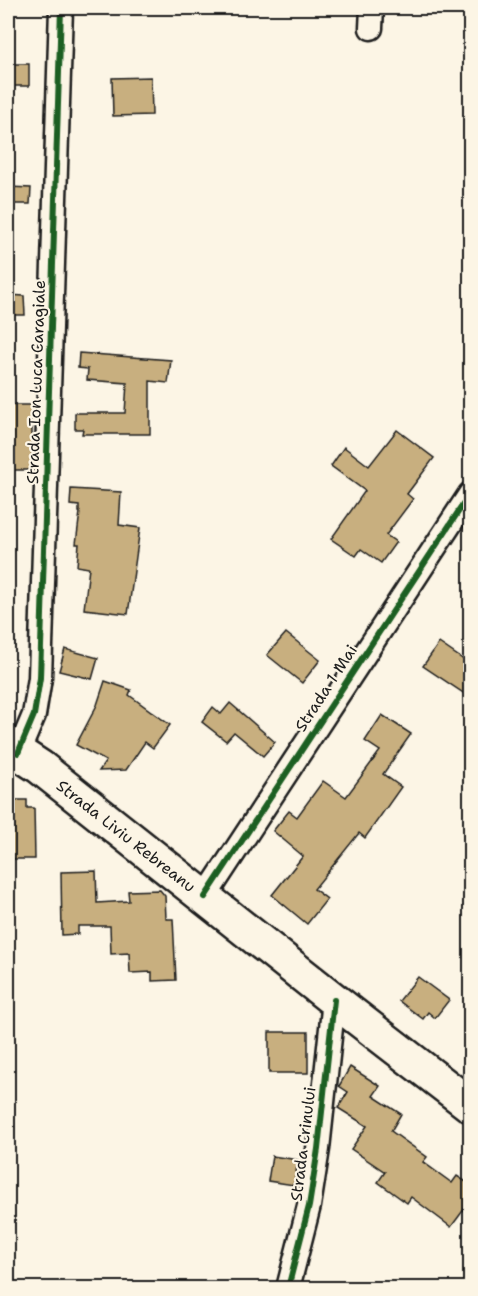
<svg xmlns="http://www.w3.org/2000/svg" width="478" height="1296" viewBox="0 0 478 1296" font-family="'Shantell Sans',sans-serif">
<rect width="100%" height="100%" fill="#fcf5e5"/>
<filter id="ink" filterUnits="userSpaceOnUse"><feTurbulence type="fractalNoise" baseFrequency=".0167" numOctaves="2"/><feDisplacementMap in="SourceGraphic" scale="12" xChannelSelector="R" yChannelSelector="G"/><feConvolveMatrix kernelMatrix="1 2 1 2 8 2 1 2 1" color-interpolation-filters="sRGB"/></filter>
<g filter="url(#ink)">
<g fill="#c8af7f" stroke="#1c1c1c" stroke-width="1.5">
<rect x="8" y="64" width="21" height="22"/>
<path d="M 151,77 L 152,115 L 113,116 L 112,78 Z"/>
<path d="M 8,187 L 31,188 L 30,204 L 8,204 Z"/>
<path d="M 8,295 L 24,296 L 25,315 L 8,315 Z"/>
<path d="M 79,353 L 171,360 L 168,383 L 150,381 L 150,434 L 82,434 L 83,429 L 75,429 L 75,413 L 125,413 L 127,383 L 87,380 L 88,369 L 78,368 Z"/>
<rect x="8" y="405" width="24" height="65"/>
<path d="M 397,430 L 434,458 L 407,494 L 413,499 L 386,535 L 396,542 L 381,563 L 361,549 L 356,556 L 331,539 L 365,491 L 331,466 L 344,447 L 369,466 Z"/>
<path d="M 71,489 L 121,492 L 119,525 L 140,528 L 128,614 L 84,609 L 89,568 L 77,566 L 79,544 L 76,544 L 80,512 L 79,512 L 79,506 L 70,505 Z"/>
<path d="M 286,633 L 320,660 L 302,683 L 267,655 Z"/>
<path d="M 439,643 L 471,665 L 471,698 L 423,666 Z"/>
<path d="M 65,649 L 98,658 L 92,679 L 59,671 Z"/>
<path d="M 105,681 L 131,690 L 129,695 L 170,725 L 153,748 L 145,742 L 126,770 L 99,771 L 106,761 L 76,745 L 97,705 Z"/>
<path d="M 230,703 L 275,742 L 263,756 L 234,732 L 226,741 L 202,722 L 213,707 L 221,714 Z"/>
<path d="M 382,715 L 411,734 L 383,774 L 401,787 L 365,838 L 359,833 L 314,889 L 327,899 L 307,924 L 272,895 L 303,856 L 273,831 L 289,811 L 297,817 L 323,781 L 346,797 L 380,751 L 365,741 Z"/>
<path d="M 10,800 L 27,800 L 27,808 L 34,808 L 35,859 L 11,859 Z"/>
<path d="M 96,871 L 97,903 L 129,901 L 128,891 L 160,890 L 165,896 L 166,919 L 173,919 L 176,980 L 152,981 L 152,972 L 130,973 L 129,953 L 111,954 L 110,926 L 78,926 L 78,934 L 62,935 L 61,872 Z"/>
<path d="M 418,977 L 449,1000 L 435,1018 L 428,1012 L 423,1019 L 399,1001 Z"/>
<rect x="269" y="1032" width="39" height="41"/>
<path d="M 350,1067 L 380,1086 L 373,1096 L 401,1114 L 391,1131 L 427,1157 L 423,1162 L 452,1183 L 457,1176 L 471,1185 L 471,1200 L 451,1227 L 411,1197 L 407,1203 L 378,1182 L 385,1172 L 351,1149 L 367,1126 L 338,1108 L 348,1092 L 339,1086 Z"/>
<path d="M 272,1156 L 298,1160 L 294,1185 L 268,1181 Z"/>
</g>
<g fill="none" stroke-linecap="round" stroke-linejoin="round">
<defs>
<g id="street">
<path d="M 371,28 L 372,8"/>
<path d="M 18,753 L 34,715 L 40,678 L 61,8"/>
<path d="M 205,897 L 470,494"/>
<path d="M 288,1288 L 309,1206 L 318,1149 L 334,1000"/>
</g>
<path id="secondary" d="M 8,746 L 40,767 L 334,1000 L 470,1105"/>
</defs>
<use href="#street" stroke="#1c1c1c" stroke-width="27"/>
<use href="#secondary" stroke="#1c1c1c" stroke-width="38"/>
<use href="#street" stroke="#fcf5e5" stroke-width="22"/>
<use href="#secondary" stroke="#fcf5e5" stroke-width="33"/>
<defs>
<g id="cycleway">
<path d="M 18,753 L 34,715 L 40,678 L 61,8"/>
<path d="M 205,897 L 470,494"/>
<path d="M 288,1288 L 309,1206 L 318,1149 L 334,1000"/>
</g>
</defs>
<use href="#cycleway" stroke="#fcf5e5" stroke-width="10"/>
<use href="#cycleway" stroke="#1b5e20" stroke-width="6"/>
</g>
</g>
<g text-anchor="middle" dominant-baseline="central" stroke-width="4.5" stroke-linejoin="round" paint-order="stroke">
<g font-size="16" fill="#1c1c1c" stroke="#fcf5e5">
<text transform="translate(36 382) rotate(-88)">Strada Ion Luca Caragiale</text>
<text transform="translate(326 688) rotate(-57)">Strada 1 Mai</text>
<text transform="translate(126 836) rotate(38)">Strada Liviu Rebreanu</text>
<text transform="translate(303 1144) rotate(-83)">Strada Crinului</text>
</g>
</g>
<rect width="478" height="1296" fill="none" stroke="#fcf5e5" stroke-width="30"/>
<rect x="15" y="15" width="448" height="1266" fill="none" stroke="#1c1c1c" stroke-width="2" filter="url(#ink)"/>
</svg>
